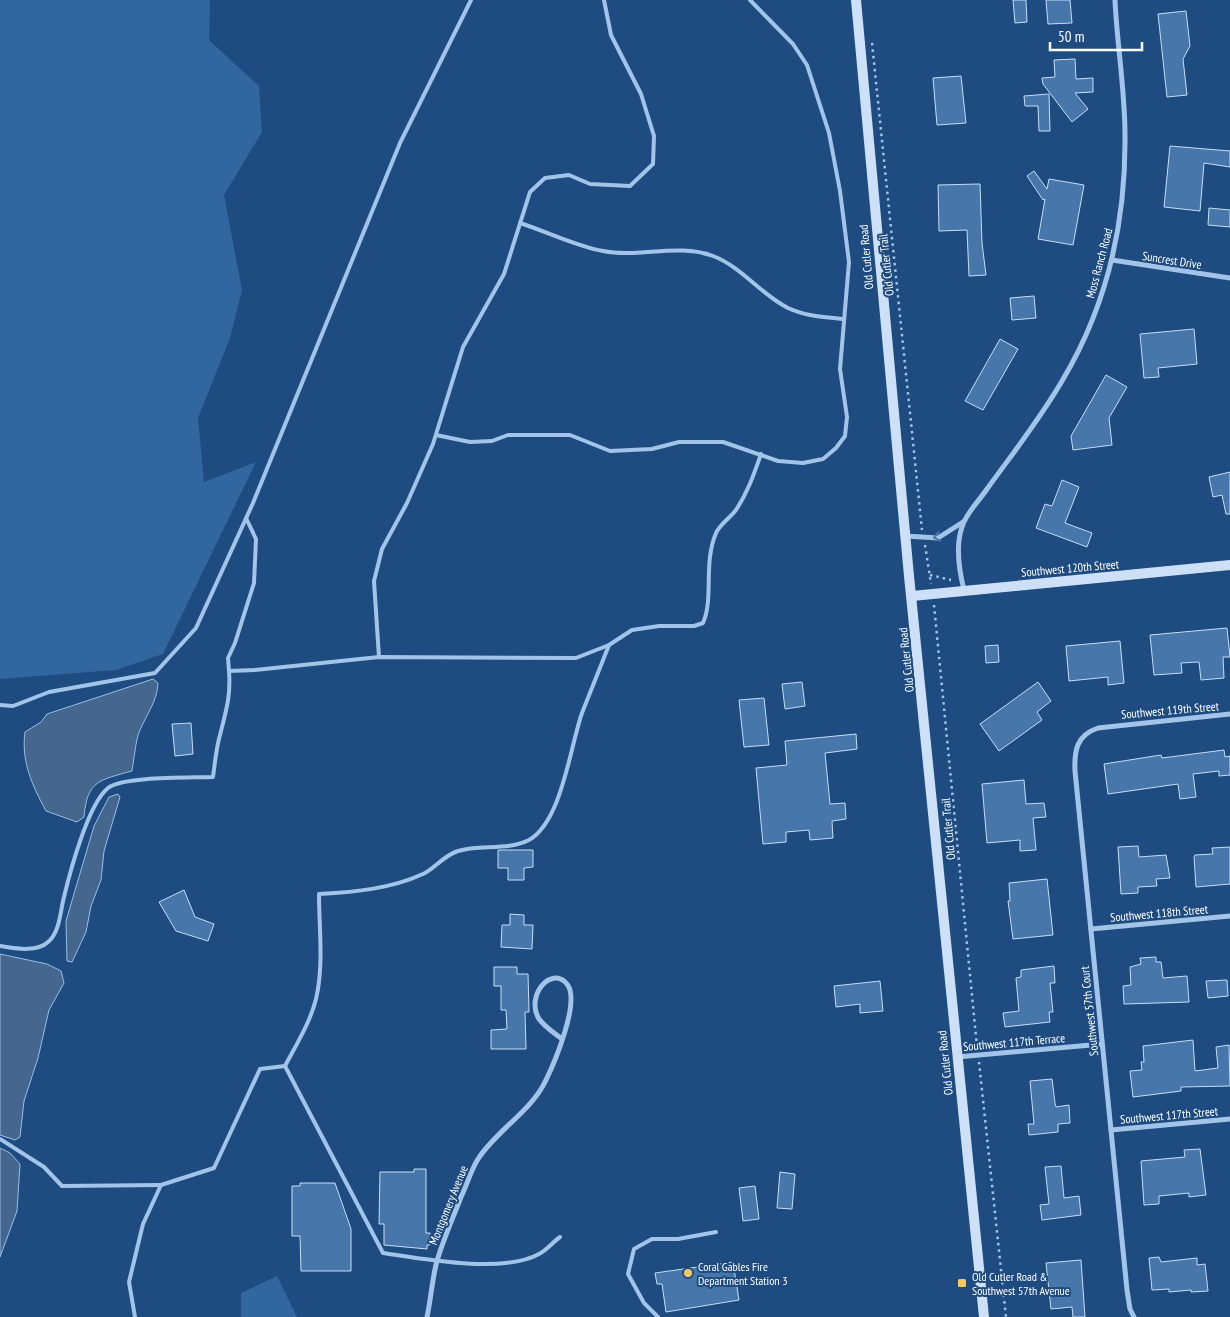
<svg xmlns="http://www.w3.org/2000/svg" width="1230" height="1317" viewBox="0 0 1230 1317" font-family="'PT Sans Narrow',sans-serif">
<rect width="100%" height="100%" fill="#1e4c80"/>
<g fill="#31669e">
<path d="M 0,0 L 210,0 L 209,40 L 259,86 L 262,132 L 224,195 L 242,290 L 230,338 L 198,418 L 204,482 L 256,462 L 163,654 L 116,670 L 0,679 Z"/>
<path d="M 277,1276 L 297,1317 L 241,1317 L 241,1293 Z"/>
</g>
<g fill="#45678d" stroke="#95c0ea">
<path d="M 153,679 L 158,683 C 158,701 144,718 138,735 C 135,747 134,759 132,771 C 100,780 87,780 84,817 L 77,822 L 46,811 C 32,785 21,761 25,732 L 41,722 L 47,714 Z"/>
<path d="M 118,794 L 120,797 L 104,851 L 101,880 L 91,906 L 86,932 L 72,962 L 67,961 L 66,921 L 94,826 L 109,797 Z"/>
<path d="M 0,954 L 47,964 L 61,971 L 64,983 L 49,1010 L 38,1058 L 24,1101 L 20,1137 L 15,1140 L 0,1135 Z"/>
<path d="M 0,1148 L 10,1153 L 20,1164 L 17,1211 L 0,1257 Z"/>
</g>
<g fill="#4676aa" stroke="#c6def6">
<path d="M 1013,0 L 1026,0 L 1027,22 L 1015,23 Z"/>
<path d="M 1046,0 L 1070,0 L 1072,23 L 1048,24 Z"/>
<path d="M 1186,11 L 1190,46 L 1183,59 L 1187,95 L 1167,97 L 1158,14 Z"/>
<path d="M 1075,59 L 1076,79 L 1093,78 L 1093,92 L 1075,93 L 1088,109 L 1072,122 L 1043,84 L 1042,78 L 1055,77 L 1054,60 Z"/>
<path d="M 961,76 L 966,123 L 937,125 L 933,78 Z"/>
<path d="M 1049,94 L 1050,131 L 1039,131 L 1038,106 L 1025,106 L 1024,96 Z"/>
<path d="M 1170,146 L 1230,151 L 1230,167 L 1204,163 L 1200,211 L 1164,207 Z"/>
<path d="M 1034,171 L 1047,189 L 1049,179 L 1084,185 L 1073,245 L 1038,239 L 1045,199 L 1043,200 L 1027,176 Z"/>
<path d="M 980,184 L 982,243 L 986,275 L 969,276 L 967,230 L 939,231 L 938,185 Z"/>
<path d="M 1209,208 L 1230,210 L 1230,227 L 1208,225 Z"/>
<path d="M 1034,296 L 1036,318 L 1012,320 L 1010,298 Z"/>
<path d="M 1194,329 L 1197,364 L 1158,368 L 1159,377 L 1144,378 L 1140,334 Z"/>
<path d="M 1000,339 L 1018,349 L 983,410 L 965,401 Z"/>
<path d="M 1106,375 L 1127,387 L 1109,418 L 1112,445 L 1073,450 L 1071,436 Z"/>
<path d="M 1230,472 L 1230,514 L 1226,514 L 1222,495 L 1213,497 L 1209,477 Z"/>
<path d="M 1062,480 L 1079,487 L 1065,523 L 1092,533 L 1087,547 L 1036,528 L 1045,504 L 1052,506 Z"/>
<path d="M 1227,628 L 1230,657 L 1223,657 L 1224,678 L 1201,680 L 1199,662 L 1181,663 L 1182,673 L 1154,675 L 1150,635 Z"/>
<path d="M 1120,641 L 1124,683 L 1108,685 L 1108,677 L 1069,681 L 1066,646 Z"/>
<path d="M 998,645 L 999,662 L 986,663 L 985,646 Z"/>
<path d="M 802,682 L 805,706 L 785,709 L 782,684 Z"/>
<path d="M 1038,682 L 1051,701 L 1037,712 L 1042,720 L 999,751 L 980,724 Z"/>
<path d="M 764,698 L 769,745 L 744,747 L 739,700 Z"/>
<path d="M 191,723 L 193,754 L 175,756 L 172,724 Z"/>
<path d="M 856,734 L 857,749 L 825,753 L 830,804 L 845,803 L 846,819 L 832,821 L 833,838 L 810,840 L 809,830 L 786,832 L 786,842 L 763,844 L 756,768 L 787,765 L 785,741 Z"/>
<path d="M 1224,750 L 1225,757 L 1230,756 L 1230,775 L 1219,776 L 1219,771 L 1193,774 L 1196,797 L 1180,799 L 1178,784 L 1108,794 L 1104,764 L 1161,755 L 1162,758 Z"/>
<path d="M 1024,780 L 1026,804 L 1044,803 L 1046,817 L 1033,818 L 1036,850 L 1020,851 L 1020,840 L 987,843 L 982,784 Z"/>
<path d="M 1138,846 L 1139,857 L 1166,855 L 1170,878 L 1156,879 L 1157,886 L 1138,887 L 1138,893 L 1121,894 L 1118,847 Z"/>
<path d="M 1230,847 L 1230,884 L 1196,887 L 1194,857 L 1195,855 L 1213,854 L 1212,848 Z"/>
<path d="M 498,850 L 533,850 L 533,867 L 524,868 L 524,880 L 508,880 L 508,868 L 498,868 Z"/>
<path d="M 1047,879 L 1053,935 L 1013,939 L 1008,901 L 1010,901 L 1009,883 Z"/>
<path d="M 184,890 L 195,917 L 214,924 L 208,941 L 176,931 L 159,902 Z"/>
<path d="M 510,914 L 524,915 L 524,925 L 533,925 L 532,949 L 501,947 L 502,925 L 510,925 Z"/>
<path d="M 1156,957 L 1156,962 L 1161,962 L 1163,978 L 1187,976 L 1189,1002 L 1124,1004 L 1123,986 L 1131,985 L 1130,967 L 1141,964 L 1140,958 Z"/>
<path d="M 1054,966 L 1055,983 L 1050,983 L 1053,1012 L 1049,1012 L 1050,1022 L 1005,1027 L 1003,1013 L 1019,1011 L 1016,978 L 1021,977 L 1021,970 Z"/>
<path d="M 494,967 L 517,967 L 517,974 L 528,974 L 529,1012 L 525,1012 L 526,1049 L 491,1049 L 491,1030 L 507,1029 L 506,1010 L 501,1010 L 501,986 L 494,986 Z"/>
<path d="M 1227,980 L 1228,996 L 1208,998 L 1206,981 Z"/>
<path d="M 880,981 L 883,1011 L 860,1013 L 860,1004 L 836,1007 L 834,986 Z"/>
<path d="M 1193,1040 L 1195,1071 L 1218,1068 L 1216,1047 L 1229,1045 L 1230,1086 L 1181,1087 L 1181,1091 L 1133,1097 L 1130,1071 L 1142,1070 L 1141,1062 L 1144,1062 L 1143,1046 Z"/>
<path d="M 1052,1079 L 1055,1103 L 1056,1107 L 1069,1105 L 1070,1123 L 1058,1124 L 1058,1132 L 1029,1135 L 1028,1124 L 1034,1124 L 1030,1081 Z"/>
<path d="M 1200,1149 L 1206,1195 L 1189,1197 L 1189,1193 L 1159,1196 L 1159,1204 L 1144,1205 L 1141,1161 L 1185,1157 L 1184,1150 Z"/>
<path d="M 1061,1166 L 1064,1198 L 1079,1196 L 1081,1215 L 1042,1220 L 1040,1205 L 1049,1204 L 1045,1167 Z"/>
<path d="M 414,1169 L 426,1169 L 426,1233 L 430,1233 L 430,1245 L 427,1245 L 427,1249 L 384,1245 L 384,1224 L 379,1224 L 380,1172 L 414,1172 Z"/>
<path d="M 780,1172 L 795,1174 L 792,1209 L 777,1208 Z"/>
<path d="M 300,1183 L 335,1183 L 351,1229 L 351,1271 L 301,1271 L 300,1236 L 292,1236 L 292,1186 L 300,1186 Z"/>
<path d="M 755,1186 L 759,1219 L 743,1221 L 739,1188 Z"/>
<path d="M 1159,1257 L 1161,1262 L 1197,1258 L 1197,1265 L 1205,1264 L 1208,1291 L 1191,1292 L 1191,1290 L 1169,1292 L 1169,1289 L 1152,1290 L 1149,1258 Z"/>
<path d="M 1081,1260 L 1085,1317 L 1073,1317 L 1072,1307 L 1051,1309 L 1046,1263 Z"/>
<path d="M 733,1262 L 739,1300 L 666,1312 L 662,1284 L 657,1284 L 655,1273 Z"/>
</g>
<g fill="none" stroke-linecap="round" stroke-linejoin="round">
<g stroke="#a2c4e9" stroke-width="2.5" stroke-dasharray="2.5 4" stroke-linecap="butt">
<path d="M 872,43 L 922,530"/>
<path d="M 925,545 L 931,584"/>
<path d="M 930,575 L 951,580"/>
<path d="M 934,605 L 977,1047"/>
<path d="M 979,1062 L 1006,1317"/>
</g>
<g stroke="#a2c4e9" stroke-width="4">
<path d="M 520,223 C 545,231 578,247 603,251 C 639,258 678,243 713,256 C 742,267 760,294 788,308 C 805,316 824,317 843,319"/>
<path d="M 436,435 L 470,442 L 492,441 L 508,435 L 570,435 L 610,451 L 652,449 L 679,442 L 723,442 L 778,461 L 803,463 L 823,459 L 836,448 L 845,436 L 847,417 L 840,369 L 849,262 L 840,191 L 829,133 L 807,65 L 793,44 L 750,0"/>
<path d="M 246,518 L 256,539 L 254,583 L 235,643 L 228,658 L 229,671 L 255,670 L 379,657 L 576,658 L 609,645 L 632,630 L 659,626 L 694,626 L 703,623 C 714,598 703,564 716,533 C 720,524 730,518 736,510 C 748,492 754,474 761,454"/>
<path d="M 379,657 L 374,581 L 382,549 L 407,503 L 433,444 L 463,347 L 504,274 L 530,192 L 545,178 L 569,175 L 590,184 L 630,186 L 653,164 L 654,136 L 641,94 L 611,35 L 604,0"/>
<path d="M 0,705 L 13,706 L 49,692 L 155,673 L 196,628 L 253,503 L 400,143 L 471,0"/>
<path d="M 0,946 C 14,948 36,953 48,942 C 60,932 60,912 64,897 C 70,872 88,804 108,788 C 123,776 192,778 213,777 C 215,763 216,749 220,735 C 226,711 231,696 229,671"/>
<path d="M 285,1066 C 296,1045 310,1023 316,999 C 324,965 319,928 319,894 C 355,892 390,889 423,874 C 433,870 444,855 458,851 C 479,844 508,851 529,840 C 562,821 570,747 582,713 C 591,690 600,668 609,645"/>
<path d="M 285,1066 L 383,1253 C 423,1259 503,1274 539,1254 C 547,1250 553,1242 560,1237"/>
<path d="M 0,1139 L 44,1167 L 62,1186 L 161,1185"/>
<path d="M 135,1317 L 129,1282 L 143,1224 L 161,1185 L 214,1168 L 260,1069 L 285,1066"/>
<path d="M 658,1317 L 644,1303 L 628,1274 L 634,1249 L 652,1239 L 678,1239 L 716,1232"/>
</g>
<g stroke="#a2c4e9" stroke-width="5">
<path d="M 1112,260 L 1230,278"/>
<path d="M 906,536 L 938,538 L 963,522"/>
<path d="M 964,590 C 959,570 955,547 962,527 C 966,513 979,501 987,489 C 1013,453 1040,419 1062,381 C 1107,306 1126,222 1125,135 C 1125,90 1117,45 1115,0"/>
<path d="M 1091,929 L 1230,916"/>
<path d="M 957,1057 L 1102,1044"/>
<path d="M 1111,1130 L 1230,1119"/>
<path d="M 427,1317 C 431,1299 432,1279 437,1261 C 443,1240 453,1218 461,1197 C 467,1185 471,1170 478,1159 C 496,1131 531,1111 545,1082 C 554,1064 581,1001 567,984 C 551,965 525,996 539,1019 C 545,1027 554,1033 562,1039"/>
<path d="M 1134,1317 L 1130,1309 L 1127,1290 L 1075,771 C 1074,750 1077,735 1098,728 L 1230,714"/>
</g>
<g stroke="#cde0f7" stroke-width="10">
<path d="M 856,0 L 909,576 L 984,1317"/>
<path d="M 912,596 L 1230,565"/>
</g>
</g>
<defs><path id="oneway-chevron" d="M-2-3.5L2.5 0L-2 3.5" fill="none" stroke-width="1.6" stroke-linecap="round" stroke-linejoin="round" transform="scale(1.25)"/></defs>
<use stroke="#4c76a5" href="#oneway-chevron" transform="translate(937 537) rotate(169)"/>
<g fill="#f8c761" stroke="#1e4c80" stroke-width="2">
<circle cx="688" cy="1273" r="5"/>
<rect x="957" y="1278" width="10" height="10" rx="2.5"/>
</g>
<g text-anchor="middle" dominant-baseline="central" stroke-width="4" stroke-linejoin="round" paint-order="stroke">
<g font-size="12" fill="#fff" stroke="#1e4c80">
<text transform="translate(866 257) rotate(-95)">Old Cutler Road</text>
<text transform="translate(1172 260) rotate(9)">Suncrest Drive</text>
<text transform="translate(1099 263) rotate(-75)">Moss Ranch Road</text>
<text transform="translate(886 265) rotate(-96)">Old Cutler Trail</text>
<text transform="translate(1070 568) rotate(-5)">Southwest 120th Street</text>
<text transform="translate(906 660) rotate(-96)">Old Cutler Road</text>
<text transform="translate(1170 710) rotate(-5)">Southwest 119th Street</text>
<text transform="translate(948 829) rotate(-95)">Old Cutler Trail</text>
<text transform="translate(1159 913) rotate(-5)">Southwest 118th Street</text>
<text transform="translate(1089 1011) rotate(-96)">Southwest 57th Court</text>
<text transform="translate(1014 1042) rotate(-5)">Southwest 117th Terrace</text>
<text transform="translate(945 1063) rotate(-96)">Old Cutler Road</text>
<text transform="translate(1169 1115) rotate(-5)">Southwest 117th Street</text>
<text transform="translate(448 1205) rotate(-68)">Montgomery Avenue</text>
</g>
<g font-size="12" fill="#fff" stroke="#1e4c80" text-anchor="start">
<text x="698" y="1266">Coral Gables Fire<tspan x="698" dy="14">Department Station 3</tspan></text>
<text x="972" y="1276">Old Cutler Road &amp;<tspan x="972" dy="14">Southwest 57th Avenue</tspan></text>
</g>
</g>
<path d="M1050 42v8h92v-8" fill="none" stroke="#ffffff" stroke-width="2.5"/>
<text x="1058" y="42" font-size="15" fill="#ffffff" stroke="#1e4c80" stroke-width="4" paint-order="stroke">50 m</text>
</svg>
